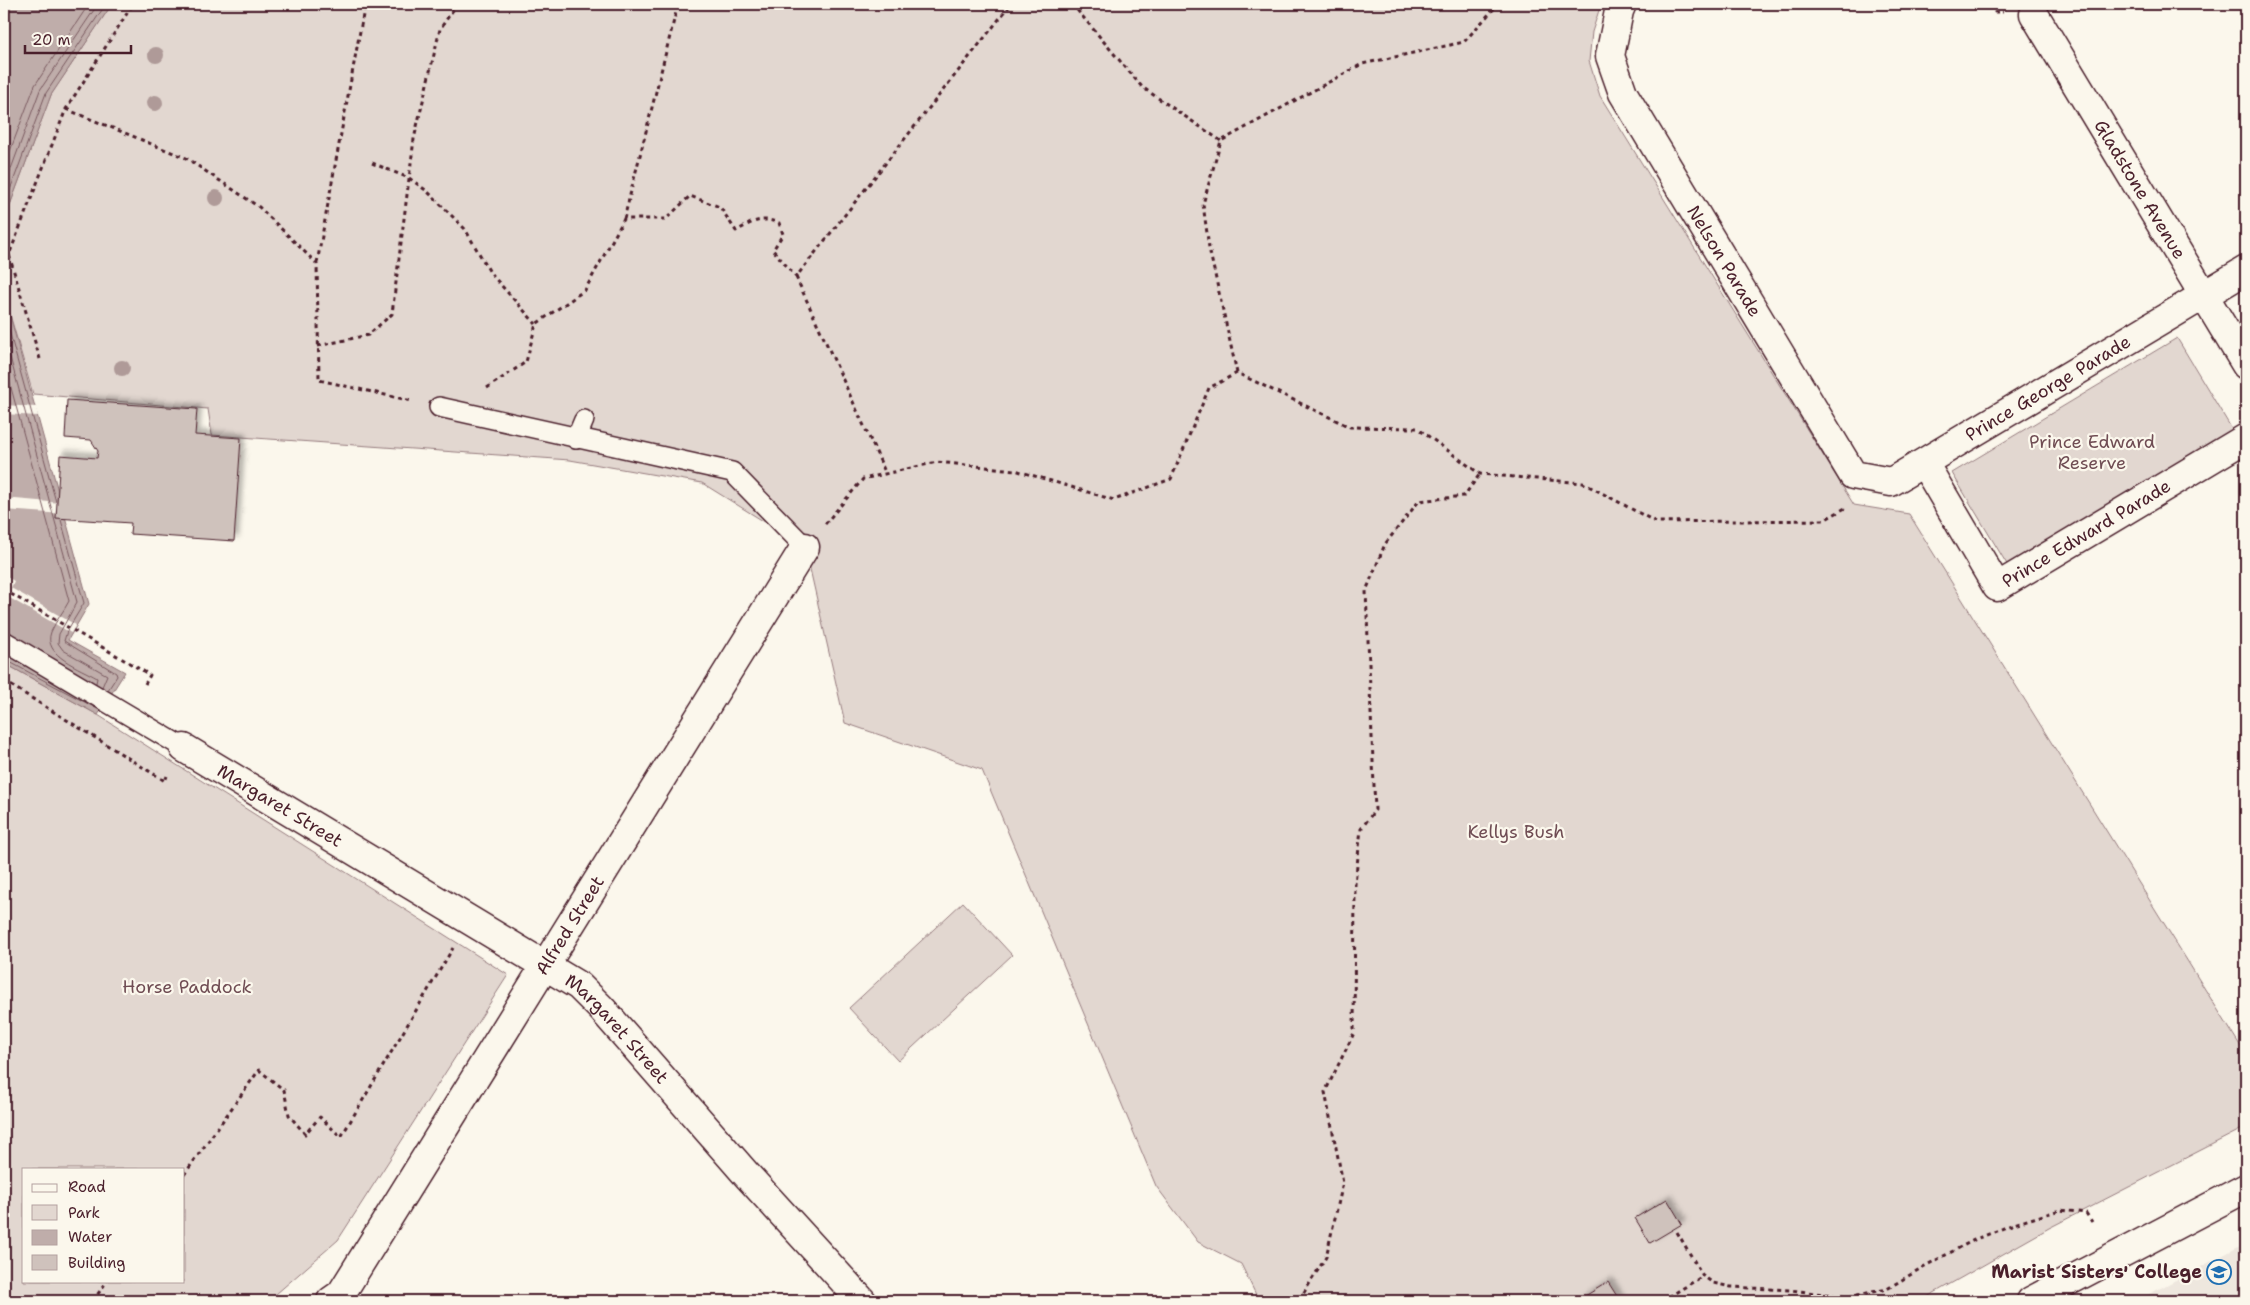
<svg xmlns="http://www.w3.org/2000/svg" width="2250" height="1305" viewBox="0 0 2250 1305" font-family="'Shantell Sans',sans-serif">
<defs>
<filter id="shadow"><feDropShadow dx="4.5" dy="-4.5" stdDeviation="2.5" flood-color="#0004"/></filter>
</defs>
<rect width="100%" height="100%" fill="#fbf7ec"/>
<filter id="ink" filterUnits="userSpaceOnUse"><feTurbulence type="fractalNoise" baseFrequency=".02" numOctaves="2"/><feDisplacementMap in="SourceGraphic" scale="10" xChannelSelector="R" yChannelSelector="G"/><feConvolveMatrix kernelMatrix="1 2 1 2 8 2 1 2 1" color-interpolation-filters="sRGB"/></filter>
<g filter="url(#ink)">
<path fill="#eee7de" d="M 2246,1243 L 2246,1301 L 2136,1301 Z"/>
<g fill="#e2d7d0" stroke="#967b7e" fill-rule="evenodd">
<path d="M 112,4 L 1601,4 L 1592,32 L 1589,61 L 1600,96 L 1854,505 L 1909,514 L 2246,1055 L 2246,1127 L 2049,1228 L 1920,1301 L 1259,1301 L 1241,1264 L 1198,1242 L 1156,1186 L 982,770 L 845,723 L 805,547 L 702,483 L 570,460 L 212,435 L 208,409 L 33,394 L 4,294 L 4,221 L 51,95 Z"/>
<path d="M 2177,338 L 2233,431 L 2008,566 L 1952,473 Z"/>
<path d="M 4,663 L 98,715 L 508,975 L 338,1240 L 268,1301 L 4,1301 ZM 24,1169 L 184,1169 L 184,1281 L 24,1281 Z"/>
<path d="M 963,902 L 1012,955 L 898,1061 L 849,1008 Z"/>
</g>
<g fill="#bfadaa" stroke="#907477">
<path d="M 4,4 L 112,4 L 51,95 L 4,221 Z"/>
<path d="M 4,294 L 89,604 L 68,640 L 125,672 L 98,715 L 4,663 Z"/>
</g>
<g fill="#fbf7ec">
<path d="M 4,405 L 36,407 L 38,416 L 4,414 Z"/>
<path d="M 4,498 L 61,503 L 64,514 L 4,510 Z"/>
<path d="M 4,575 L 14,581 L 11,588 L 76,625 L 71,633 L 6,596 L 4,598 Z"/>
</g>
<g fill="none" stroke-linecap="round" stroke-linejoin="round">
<g stroke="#79585e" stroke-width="1">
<path d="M 4,167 L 35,85 L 89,4"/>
<path d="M 4,188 L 40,90 L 98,4"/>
<path d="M 4,206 L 46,93 L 106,4"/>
<path d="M 4,312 L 56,502"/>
<path d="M 4,335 L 77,602 L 59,634 L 58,643 L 63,650 L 107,675 L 102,687"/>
<path d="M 4,362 L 69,601 C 64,611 56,620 51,632 C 42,656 81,668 97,678 L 96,683"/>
<path d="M 61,520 L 84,603 L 67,631 L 64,641 L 116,673 L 117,676 L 108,690"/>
<path d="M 4,659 L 94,707"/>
</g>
</g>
<g fill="#cfc2bc" stroke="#4a1f2b" filter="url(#shadow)">
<path d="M 67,400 L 197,409 L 195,435 L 241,438 L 234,541 L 130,534 L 131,523 L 56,518 L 60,455 L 97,458 L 98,451 L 91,440 L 65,438 Z"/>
<path d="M 1667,1199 L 1682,1224 L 1650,1243 L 1635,1218 Z"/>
<path d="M 1608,1282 L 1620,1301 L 1577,1301 Z"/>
</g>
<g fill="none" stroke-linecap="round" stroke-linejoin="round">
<defs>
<g id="service">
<path d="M 439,407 L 732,472 L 805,547"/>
<path d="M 576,439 L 584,420"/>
<path d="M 4,641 L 184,748"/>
</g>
<g id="minor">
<path id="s1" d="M 1622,4 L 1619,11 L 1610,56 L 1623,93 L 1853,475 L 1891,482 L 2246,270"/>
<path id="s2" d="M 2034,14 L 2246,365"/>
<path id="s3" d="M 1924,463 L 1997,587 L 2246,438"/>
<path id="s4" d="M 184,748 L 579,986 L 602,1009 L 746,1174 L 862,1301"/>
<path id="s5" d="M 331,1301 L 341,1294 L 805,547"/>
</g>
<path id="tertiary" d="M 2031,1301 L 2246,1188"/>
</defs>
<use href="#service" stroke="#4a1f2b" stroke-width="22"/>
<use href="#minor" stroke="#4a1f2b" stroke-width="31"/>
<use href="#tertiary" stroke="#4a1f2b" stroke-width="31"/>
<g stroke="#4a1f2b" stroke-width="3" stroke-dasharray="4 4" stroke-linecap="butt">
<path d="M 1072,4 L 1142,87 L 1221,141"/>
<path d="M 1991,4 L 1995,12 L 2003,12"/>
<path d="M 66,109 L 186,158 L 259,207 L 317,264 L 319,380 L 412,401"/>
<path d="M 372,163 L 409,178 L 427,191 L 465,229 L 491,274 L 536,324"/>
<path d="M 624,219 L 678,4"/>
<path d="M 317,263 L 365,4"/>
<path d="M 796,277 L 886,474"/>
<path d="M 318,346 L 368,335 L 392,314 L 414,139 L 440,29 L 457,4"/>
<path d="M 40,359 L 9,255 L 66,109 L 133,4"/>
<path d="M 1237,373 L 1209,248 L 1203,204 L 1221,141 L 1362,64 L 1464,42 L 1498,4"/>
<path d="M 487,388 L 526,362 L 536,324 L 585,290 L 624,219 L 666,219 L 690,196 L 720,207 L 736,231 C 753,222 760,216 779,223 L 783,234 L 773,250 L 796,277 L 1011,4"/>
<path d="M 825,524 L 863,479 L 937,462 L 1015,470 L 1114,500 L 1171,479 L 1209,388 L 1237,373 L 1350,427 L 1417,428 L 1480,474 L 1583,483 L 1656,522 L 1824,520 L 1847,507"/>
<path d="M 4,590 L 150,675 L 145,684"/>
<path d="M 4,681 L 165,781 L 167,776"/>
<path d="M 184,1175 L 259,1070 L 284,1090 L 289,1115 L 305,1134 L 320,1117 L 341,1137 L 453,948"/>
<path d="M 1677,1232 L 1703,1276 L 1713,1283 L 1731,1287 L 1790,1290 L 1848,1297 L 1887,1289 L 1923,1267 L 1976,1239 L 2014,1224 L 2060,1210 L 2086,1213 L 2092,1222"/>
<path d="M 93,1301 L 107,1281"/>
<path d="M 1303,1301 L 1303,1294 L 1326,1257 L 1343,1183 L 1325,1092 L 1354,1033 L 1355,884 L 1361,829 L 1375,810 L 1366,591 L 1385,544 L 1419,501 L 1464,496 L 1480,474"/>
<path d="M 1662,1301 L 1703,1276"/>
</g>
<use href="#service" stroke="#fbf7ec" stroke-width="19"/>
<use href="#minor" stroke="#fbf7ec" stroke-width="28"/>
<use href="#tertiary" stroke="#fbf7ec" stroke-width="28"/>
</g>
<g fill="#af9a98">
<circle cx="156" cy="55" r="8"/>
<circle cx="155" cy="103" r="8"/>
<circle cx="216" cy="198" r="8"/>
<circle cx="122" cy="368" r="8"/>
</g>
</g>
<defs>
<symbol id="school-ring" viewBox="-11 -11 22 22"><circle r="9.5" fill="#fbf7ec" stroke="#1f6fb2" stroke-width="1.5"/><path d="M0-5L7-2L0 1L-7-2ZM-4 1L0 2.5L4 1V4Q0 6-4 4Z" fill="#1f6fb2"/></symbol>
</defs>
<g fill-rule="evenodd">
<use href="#school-ring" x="2205" y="1258" width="28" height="28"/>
</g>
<g text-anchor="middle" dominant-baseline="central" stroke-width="4.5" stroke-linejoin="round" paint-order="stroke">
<g font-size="18" fill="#4a1f2b" stroke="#fbf7ec">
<text stroke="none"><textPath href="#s2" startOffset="205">Gladstone Avenue</textPath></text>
<text stroke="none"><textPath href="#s1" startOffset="289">Nelson Parade</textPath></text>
<text stroke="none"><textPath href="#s1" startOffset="760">Prince George Parade</textPath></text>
<text stroke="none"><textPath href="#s3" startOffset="248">Prince Edward Parade</textPath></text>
<text stroke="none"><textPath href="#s4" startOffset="112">Margaret Street</textPath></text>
<text stroke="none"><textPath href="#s5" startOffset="446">Alfred Street</textPath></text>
<text stroke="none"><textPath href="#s4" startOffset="518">Margaret Street</textPath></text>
</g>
<g font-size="18" fill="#704d54" stroke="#fbf7ec">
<text x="2092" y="442">Prince Edward<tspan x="2092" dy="21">Reserve</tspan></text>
<text x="1516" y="832">Kellys Bush</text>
<text x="187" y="987">Horse Paddock</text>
</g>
<g font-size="18" font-weight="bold" fill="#4a1f2b" stroke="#fbf7ec" text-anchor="end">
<text x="2202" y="1272">Marist Sisters' College</text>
</g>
</g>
<rect width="2250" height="1305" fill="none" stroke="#fbf7ec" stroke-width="20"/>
<rect x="10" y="10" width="2230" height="1285" fill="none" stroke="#4a1f2b" stroke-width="2" filter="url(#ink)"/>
<rect x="22" y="1168" width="162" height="115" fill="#fbf7ec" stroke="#b4a19f"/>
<rect x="32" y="1184" width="25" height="8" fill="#fbf7ec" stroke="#b4a19f"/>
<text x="68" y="1192" font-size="15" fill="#4a1f2b">Road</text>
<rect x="32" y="1205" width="25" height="15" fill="#e2d7d0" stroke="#b4a19f"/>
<text x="68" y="1218" font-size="15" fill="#4a1f2b">Park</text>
<rect x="32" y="1230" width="25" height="15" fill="#bfadaa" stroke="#b4a19f"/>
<text x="68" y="1242" font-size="15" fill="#4a1f2b">Water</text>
<rect x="32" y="1255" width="25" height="15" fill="#cfc2bc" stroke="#b4a19f"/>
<text x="68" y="1268" font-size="15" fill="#4a1f2b">Building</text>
<path d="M25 45v8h106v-8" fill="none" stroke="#4a1f2b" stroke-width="2.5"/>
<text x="32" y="45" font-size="15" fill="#4a1f2b" stroke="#fbf7ec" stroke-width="4" paint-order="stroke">20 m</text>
</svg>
